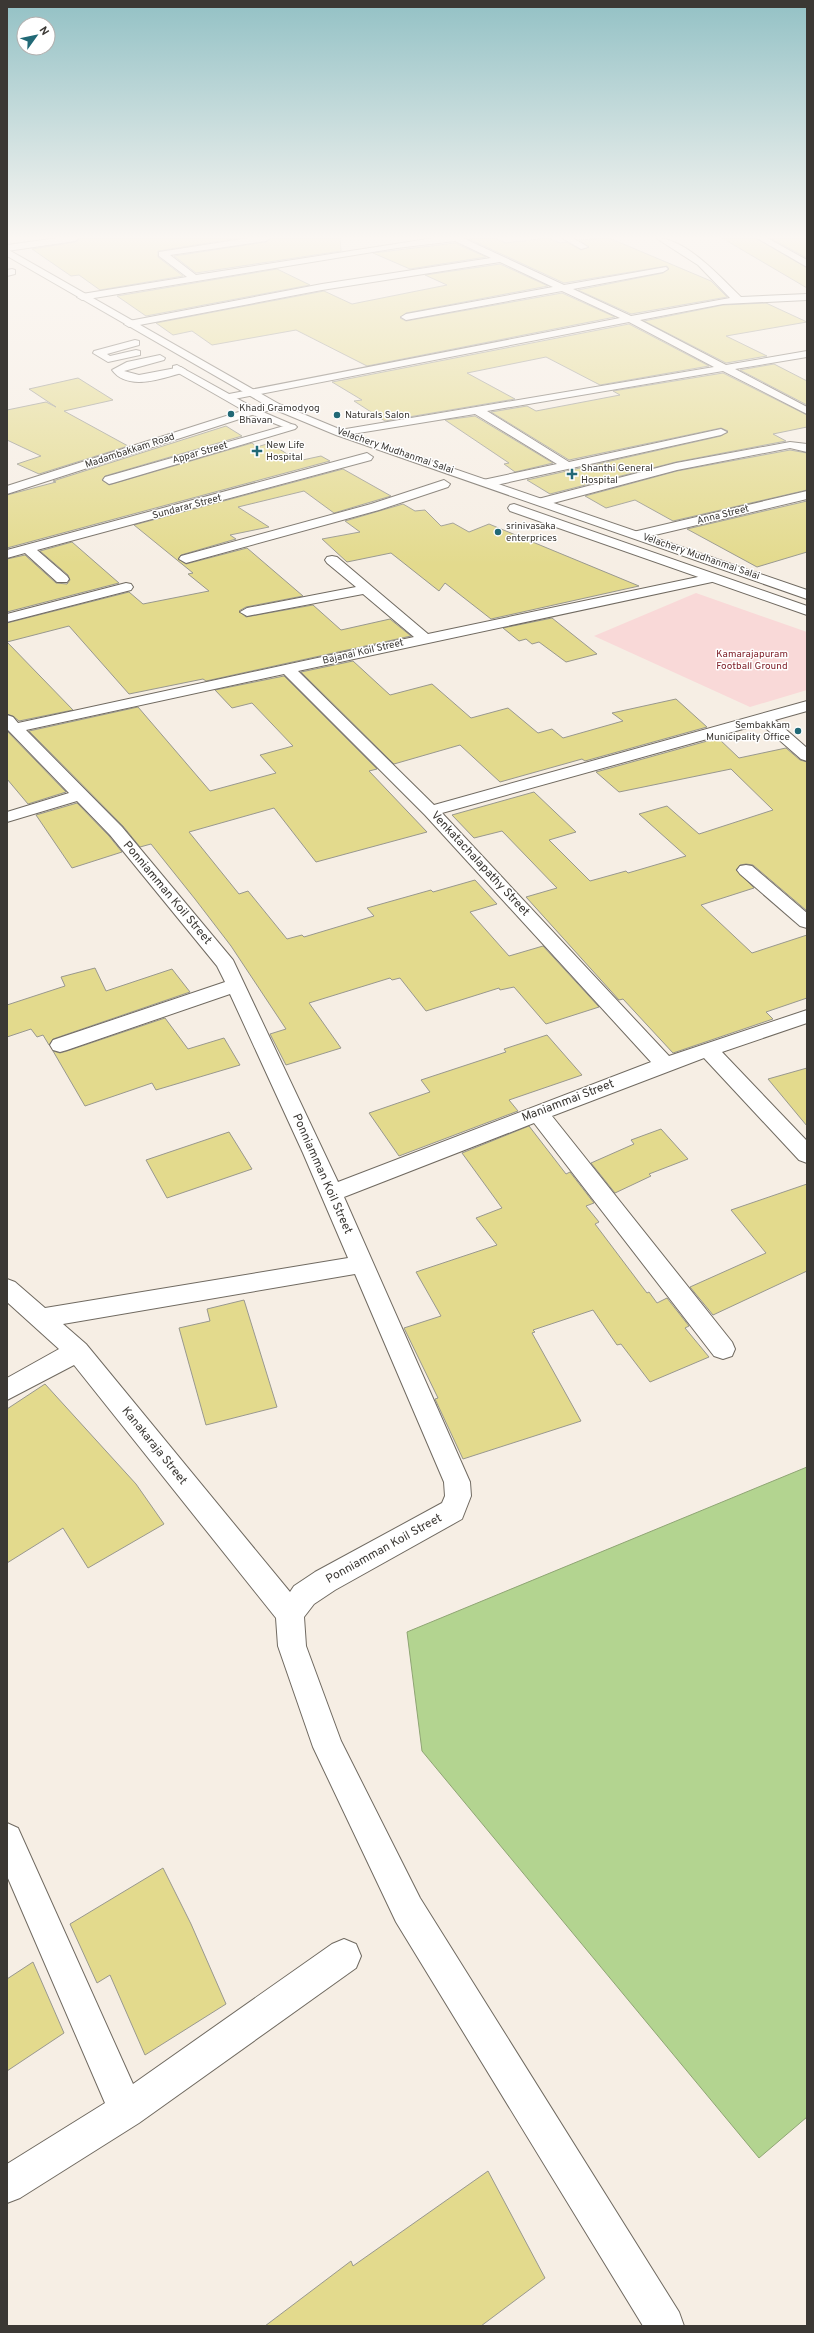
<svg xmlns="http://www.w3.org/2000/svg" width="814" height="2333" viewBox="0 0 814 2333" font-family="Overpass,sans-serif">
<rect width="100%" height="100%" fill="#f6eee4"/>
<path fill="#f9d9d8" d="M 696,593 L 807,632 L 807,690 L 750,707 L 594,636 Z"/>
<path fill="#b3d490" stroke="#8fa574" d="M 807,1467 L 807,2117 L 759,2158 L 422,1751 L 407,1632 Z"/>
<g fill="#e3da8d" stroke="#99988e">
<path d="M 80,238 L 239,238 L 158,251 L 158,257 L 183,276 L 100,290 L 79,275 L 71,276 L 32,249 L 75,242 Z"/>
<path d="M 271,238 L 340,238 L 341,251 L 196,273 L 174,256 L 266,242 Z"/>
<path d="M 495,238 L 505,243 L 548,238 L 560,243 L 566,242 L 581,250 L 589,247 L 579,240 L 609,238 L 711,281 L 727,297 L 631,314 L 578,290 L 663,273 L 669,269 L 667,266 L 564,283 L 469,239 Z"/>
<path d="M 722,238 L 756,238 L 807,268 L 807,288 Z"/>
<path d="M 770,238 L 807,238 L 807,258 Z"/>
<path d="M 455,243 L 486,257 L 410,269 L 373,253 Z"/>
<path d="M 500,264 L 548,286 L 406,313 L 400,318 L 406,321 L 562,293 L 615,317 L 367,366 L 296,330 L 212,345 L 192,331 L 173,335 L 156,323 L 324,291 L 352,304 L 447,285 L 425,275 Z"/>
<path d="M 277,269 L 310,285 L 146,316 L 117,296 Z"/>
<path d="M 766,303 L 807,322 L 726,336 L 767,356 L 726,363 L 644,321 L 723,305 Z"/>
<path d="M 629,324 L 709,366 L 600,385 L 546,357 L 467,373 L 515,399 L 385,421 L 354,401 L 362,400 L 332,382 Z"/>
<path d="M 774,364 L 807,381 L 807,405 L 740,370 Z"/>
<path d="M 723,373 L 807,415 L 807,427 L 773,434 L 786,441 L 676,462 L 550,494 L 527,480 L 721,436 L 728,431 L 721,428 L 569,460 L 491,412 L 527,406 L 536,411 L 620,395 L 613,391 Z"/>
<path d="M 78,378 L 113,400 L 64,411 L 128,446 L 39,474 L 17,464 L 41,456 L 7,440 L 7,410 L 46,402 L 56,407 L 29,389 Z"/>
<path d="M 475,416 L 553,463 L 515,472 L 504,464 L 509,463 L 445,420 Z"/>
<path d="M 226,426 L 242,436 L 105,476 L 102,480 L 109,485 L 252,443 L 257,447 L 270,443 L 298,461 L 321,456 L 330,461 L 7,548 L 7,495 L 56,482 L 53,481 Z"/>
<path d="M 790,450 L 807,453 L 807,490 L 673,521 L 635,500 L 606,508 L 585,496 L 677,471 Z"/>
<path d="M 343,469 L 391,496 L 334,513 L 304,491 L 238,507 L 269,527 L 230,535 L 236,539 L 181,555 L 178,559 L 186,564 L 247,548 L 303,596 L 246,607 L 239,611 L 246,617 L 313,605 L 341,630 L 390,619 L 411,636 L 206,681 L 203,679 L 129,694 L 69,626 L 7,642 L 73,710 L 19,721 L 13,716 L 7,714 L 7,623 L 129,592 L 143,604 L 209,591 L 188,574 L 193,573 L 134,525 Z"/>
<path d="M 807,501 L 807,552 L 757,567 L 687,529 Z"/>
<path d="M 403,504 L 415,511 L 425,510 L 441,526 L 453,523 L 469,532 L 489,524 L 639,586 L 491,619 L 445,583 L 439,591 L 391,553 L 347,562 L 322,539 L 360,532 L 345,521 Z"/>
<path d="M 72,542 L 119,583 L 7,612 L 7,559 L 25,555 L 56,583 L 67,584 L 70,580 L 68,575 L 40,551 Z"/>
<path d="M 552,618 L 597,654 L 566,662 L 539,642 L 532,644 L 526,639 L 519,641 L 503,628 Z"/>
<path d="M 353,661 L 390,695 L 432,684 L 471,718 L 508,708 L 538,733 L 552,729 L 563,738 L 623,721 L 612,713 L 676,699 L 707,727 L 585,761 L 582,759 L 500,782 L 460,745 L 394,764 L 301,672 Z"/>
<path d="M 284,676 L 377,769 L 369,771 L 427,832 L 316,862 L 274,808 L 189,832 L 239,894 L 248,891 L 287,939 L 302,935 L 304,937 L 374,916 L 367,908 L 431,890 L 433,892 L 475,880 L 497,904 L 470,912 L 509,956 L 543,946 L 599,1007 L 546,1024 L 514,987 L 500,990 L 499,988 L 426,1011 L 400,978 L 392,980 L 390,978 L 309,1003 L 341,1048 L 286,1065 L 270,1034 L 286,1029 L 231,946 L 195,899 L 151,844 L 140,847 L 123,826 L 29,731 L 138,707 L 210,791 L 276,773 L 260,755 L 293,746 L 252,703 L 232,708 L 215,690 Z"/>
<path d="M 7,731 L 66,792 L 28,804 L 7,779 Z"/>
<path d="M 718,738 L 739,758 L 786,748 L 800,760 L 807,762 L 807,911 L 753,865 L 746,864 L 740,865 L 736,870 L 754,888 L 701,905 L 752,953 L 807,935 L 807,998 L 766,1012 L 773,1019 L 673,1053 L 623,999 L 619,1000 L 526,897 L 557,888 L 502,831 L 474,838 L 452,815 L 534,792 L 576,832 L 549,840 L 590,881 L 626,871 L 628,873 L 686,856 L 639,814 L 667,806 L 699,834 L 773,810 L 731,769 L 619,792 L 596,772 Z"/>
<path d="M 77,803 L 109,836 L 122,852 L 72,868 L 36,815 Z"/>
<path d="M 95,968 L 106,991 L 172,969 L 190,992 L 53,1039 L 49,1045 L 43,1035 L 37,1037 L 31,1029 L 7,1037 L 7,1005 L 65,986 L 61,977 Z"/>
<path d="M 165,1018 L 188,1049 L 224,1038 L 240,1065 L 156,1090 L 152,1083 L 85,1106 L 53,1051 L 60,1053 L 67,1051 Z"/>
<path d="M 547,1035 L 582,1075 L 509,1100 L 518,1111 L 399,1156 L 369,1113 L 430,1092 L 421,1080 L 506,1052 L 504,1049 Z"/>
<path d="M 807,1068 L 807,1126 L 768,1079 Z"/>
<path d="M 529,1126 L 566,1174 L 570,1172 L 594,1203 L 586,1206 L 599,1222 L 595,1224 L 647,1293 L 649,1292 L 657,1303 L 667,1298 L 689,1326 L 685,1328 L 709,1357 L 650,1382 L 621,1344 L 617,1345 L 593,1310 L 533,1330 L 535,1332 L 532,1333 L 581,1421 L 463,1459 L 435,1399 L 438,1398 L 404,1328 L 441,1316 L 416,1272 L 497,1245 L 476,1218 L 502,1208 L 462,1153 Z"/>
<path d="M 661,1129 L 688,1159 L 649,1174 L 651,1176 L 615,1193 L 591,1163 L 634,1144 L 631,1140 Z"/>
<path d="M 229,1132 L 252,1169 L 167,1198 L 146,1160 Z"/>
<path d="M 807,1184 L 807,1271 L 713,1315 L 690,1287 L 766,1253 L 731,1210 Z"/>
<path d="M 244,1300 L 277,1407 L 206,1425 L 179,1328 L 210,1321 L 207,1309 Z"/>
<path d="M 45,1384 L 136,1484 L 164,1524 L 88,1568 L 63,1528 L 7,1563 L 7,1409 Z"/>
<path d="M 163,1868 L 191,1924 L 226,2004 L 145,2055 L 110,1975 L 97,1983 L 70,1924 Z"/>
<path d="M 33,1962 L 64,2033 L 7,2071 L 7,1979 Z"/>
<path d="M 488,2171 L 545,2278 L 481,2326 L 265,2326 L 351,2261 L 353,2266 Z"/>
</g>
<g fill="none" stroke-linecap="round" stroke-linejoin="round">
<defs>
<g id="minor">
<path d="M 58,238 L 79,238 L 75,241 L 7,251 L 7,245 Z"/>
<path d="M 249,238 L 270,238 L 266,241 L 170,255 L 196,275 L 434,238 L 463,238 L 564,285 L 666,267 L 668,269 L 663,272 L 573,289 L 631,316 L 730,298 L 698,265 L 656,238 C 686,238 720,277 741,297 L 807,294 L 807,300 L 723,304 L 640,320 L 726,365 L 807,351 L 807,357 L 735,369 L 807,407 L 807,414 L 723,371 L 487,411 L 569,462 L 721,429 L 727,432 L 721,435 L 487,487 L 481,483 L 483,480 L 557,464 L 475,414 L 340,436 L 334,433 L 340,430 L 714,367 L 629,322 L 229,400 L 224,397 L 229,394 L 620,318 L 562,291 L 406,320 L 401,317 L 406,314 L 553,287 L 500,262 L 322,290 L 129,327 L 124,324 L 129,321 L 322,284 L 491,258 L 455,241 L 397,248 L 82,300 L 77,297 L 82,294 L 187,277 L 159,256 L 159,252 Z"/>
<path d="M 562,238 L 573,238 L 588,247 L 581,249 Z"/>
<path d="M 757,238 L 767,238 L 807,260 L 807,267 Z"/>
<path d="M 12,269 L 15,270 L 15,274 L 7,276 L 7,270 Z"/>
<path d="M 135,340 L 139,341 L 139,345 L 107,354 L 110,356 L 136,350 L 140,351 L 140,355 L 108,362 L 93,353 L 94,351 Z"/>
<path d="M 160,355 L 165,358 L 164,360 L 124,371 L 139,375 L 181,367 L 186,370 L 185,372 C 163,378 128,392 112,370 L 127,362 Z"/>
<path d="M 275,403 L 279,404 L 279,408 L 255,414 L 7,494 L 7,486 L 248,409 Z"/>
<path d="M 291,424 L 295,425 L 297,427 L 295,429 L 113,483 L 109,484 L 103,480 L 105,477 Z"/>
<path d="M 790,442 L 807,444 L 807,452 L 790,448 L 677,470 L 542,506 L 536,502 L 538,499 L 676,463 Z"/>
<path d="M 367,453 L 373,457 L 371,460 L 37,550 L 67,576 L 69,579 L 67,582 L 57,582 L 25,553 L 7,558 L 7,550 Z"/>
<path d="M 444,480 L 450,484 L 448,487 L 379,510 L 186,563 L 179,559 L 181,556 L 371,504 Z"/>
<path d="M 807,491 L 807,499 L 638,539 L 632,535 L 633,532 Z"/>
<path d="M 332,556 L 337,557 L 428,634 L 712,574 L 719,578 L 712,582 L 298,671 L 434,805 L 807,701 L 807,711 L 775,720 L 807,748 L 807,761 L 801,759 L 761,724 L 442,813 L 669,1056 L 807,1010 L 807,1023 L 722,1052 L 807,1141 L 807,1163 L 799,1160 L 704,1058 L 552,1116 L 732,1342 L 735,1349 L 732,1356 L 723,1359 L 714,1356 L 534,1123 L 344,1197 L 470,1482 L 471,1496 L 462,1519 L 335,1590 L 314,1604 L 304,1617 L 306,1646 L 341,1741 L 420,1898 L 679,2312 L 684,2326 L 643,2326 L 396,1922 L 313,1747 L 278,1646 L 276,1618 L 74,1365 L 7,1400 L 7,1378 L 59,1349 L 7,1302 L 7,1279 L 15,1282 L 45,1308 L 348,1258 L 303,1153 L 230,994 L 67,1050 L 60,1052 L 53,1050 L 50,1045 L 53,1040 L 225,982 L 217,966 L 110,835 L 77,801 L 7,822 L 7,812 L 69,793 L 7,729 L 7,715 L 13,717 L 18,723 L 414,637 L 363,594 L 247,616 L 240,612 L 247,608 L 356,587 L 327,563 L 325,560 L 327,557 ZM 284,674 L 425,815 L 651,1062 L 338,1182 L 233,960 L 122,827 L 26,730 ZM 355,1274 L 444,1482 L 445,1496 L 442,1503 L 315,1572 L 294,1586 L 290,1592 L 86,1344 L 63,1324 Z"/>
<path d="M 126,583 L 131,584 L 133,587 L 131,590 L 7,622 L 7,614 Z"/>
<path d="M 746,865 L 752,866 L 807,913 L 807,928 L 800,926 L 740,874 L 737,870 L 740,866 Z"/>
<path d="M 7,1823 L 18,1828 L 133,2084 L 332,1944 L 344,1939 L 356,1944 L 361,1956 L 356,1968 L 139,2123 L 20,2198 L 7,2203 L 7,2164 L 105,2103 L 7,1876 Z"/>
</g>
<g id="major">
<path d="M 7,249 L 279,404 L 344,431 L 807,590 L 807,599 L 336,435 L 271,408 L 7,256 Z"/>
<path d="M 177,365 L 256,409 L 291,424 L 285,427 L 281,426 L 248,413 L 173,370 L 173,366 Z"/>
<path d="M 514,504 L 807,606 L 807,615 L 510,511 L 508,508 L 510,505 Z"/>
</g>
</defs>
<use href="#minor" stroke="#706a61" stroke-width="2"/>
<use href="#major" stroke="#706a61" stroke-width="2"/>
<use href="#minor" fill="#fff" fill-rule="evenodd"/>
<use href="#major" fill="#fff" fill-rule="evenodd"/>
</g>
<linearGradient id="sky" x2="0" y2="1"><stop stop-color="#93c1c5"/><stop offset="0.42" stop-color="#fbf7f3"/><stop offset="1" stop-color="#fbf7f3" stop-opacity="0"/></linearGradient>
<rect width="814" height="565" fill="url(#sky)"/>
<g fill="#216976" stroke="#fff" stroke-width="1.5">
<circle cx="231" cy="414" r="4"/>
<circle cx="337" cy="415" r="4"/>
<path d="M255 445h4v4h4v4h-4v4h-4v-4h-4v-4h4z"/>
<path d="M570 468h4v4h4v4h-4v4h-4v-4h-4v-4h4z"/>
<circle cx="498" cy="532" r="4"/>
<circle cx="798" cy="731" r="4"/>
</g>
<g text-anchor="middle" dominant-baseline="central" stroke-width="3" stroke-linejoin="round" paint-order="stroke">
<g font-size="10" fill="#3b3834" stroke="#fff" text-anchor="start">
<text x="239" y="408">Khadi Gramodyog<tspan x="239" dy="12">Bhavan</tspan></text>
<text x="345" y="415">Naturals Salon</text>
<text x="266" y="445">New Life<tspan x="266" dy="12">Hospital</tspan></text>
<text x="581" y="468">Shanthi General<tspan x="581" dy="12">Hospital</tspan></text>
<text x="506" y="526">srinivasaka<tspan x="506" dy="12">enterprices</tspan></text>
<text x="790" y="725" text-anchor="end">Sembakkam<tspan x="790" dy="12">Municipality Office</tspan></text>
</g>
<g font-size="10" fill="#3b3834" stroke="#fff">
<text transform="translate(130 451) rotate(-18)">Madambakkam Road</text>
<text transform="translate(395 451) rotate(19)">Velachery Mudhanmai Salai</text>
<text transform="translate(200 453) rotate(-16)">Appar Street</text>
<text transform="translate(187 507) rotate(-15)">Sundarar Street</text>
<text transform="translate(723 515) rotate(-14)">Anna Street</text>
<text transform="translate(701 557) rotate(19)">Velachery Mudhanmai Salai</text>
<text transform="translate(363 652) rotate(-13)">Bajanai Koil Street</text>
</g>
<g font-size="10" fill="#7f212a" stroke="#fff">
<text x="752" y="654">Kamarajapuram<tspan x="752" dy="12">Football Ground</tspan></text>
</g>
<g font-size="12" fill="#3b3834" stroke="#fff">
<text transform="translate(480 864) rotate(47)">Venkatachalapathy Street</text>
<text transform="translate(167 893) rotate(50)">Ponniamman Koil Street</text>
<text transform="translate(568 1101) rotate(-21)">Maniammai Street</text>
<text transform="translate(322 1174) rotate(66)">Ponniamman Koil Street</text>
<text transform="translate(154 1446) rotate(51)">Kanakaraja Street</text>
<text transform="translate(384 1549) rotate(-29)">Ponniamman Koil Street</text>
</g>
</g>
<rect width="814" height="2333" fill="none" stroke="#3b3834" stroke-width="16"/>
<g transform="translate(36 36) rotate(57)"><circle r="19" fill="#ffffff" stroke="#b1afae"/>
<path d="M0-3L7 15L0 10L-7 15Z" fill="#216976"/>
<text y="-6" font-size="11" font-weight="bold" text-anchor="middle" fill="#3b3834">N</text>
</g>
</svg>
